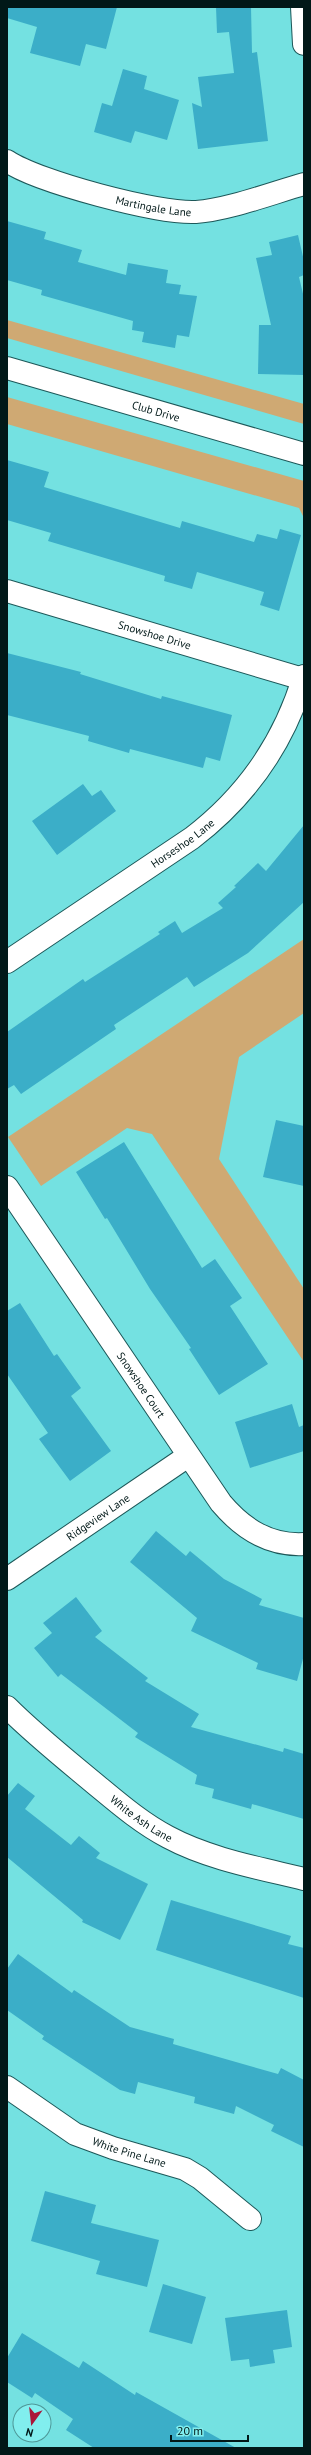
<svg xmlns="http://www.w3.org/2000/svg" width="311" height="2455" viewBox="0 0 311 2455" font-family="'PT Sans',sans-serif">
<rect width="100%" height="100%" fill="#74e1e1"/>
<g fill="#cfa973">
<path d="M 7,320 L 304,404 L 304,424 L 7,338 Z"/>
<path d="M 7,397 L 304,481 L 304,518 L 299,508 L 7,424 Z"/>
<path d="M 304,939 L 304,1013 L 239,1057 L 219,1159 L 304,1289 L 304,1362 L 152,1134 L 127,1128 L 41,1186 L 8,1137 Z"/>
</g>
<g fill="#3baec8">
<path d="M 7,7 L 117,7 L 106,49 L 86,44 L 80,66 L 30,53 L 37,27 L 7,18 Z"/>
<path d="M 216,7 L 251,7 L 252,53 L 257,52 L 268,141 L 198,149 L 192,103 L 202,107 L 198,77 L 234,73 L 229,32 L 217,33 Z"/>
<path d="M 123,69 L 147,76 L 144,89 L 179,100 L 167,140 L 135,131 L 131,143 L 94,132 L 102,103 L 112,106 Z"/>
<path d="M 7,221 L 46,232 L 44,239 L 82,250 L 78,262 L 126,275 L 128,263 L 168,270 L 166,283 L 181,285 L 179,294 L 197,296 L 189,337 L 177,335 L 175,348 L 142,342 L 144,332 L 132,330 L 133,321 L 41,295 L 42,290 L 7,280 Z"/>
<path d="M 298,235 L 304,261 L 304,275 L 299,277 L 304,298 L 304,375 L 258,374 L 259,325 L 271,325 L 256,258 L 272,255 L 269,242 Z"/>
<path d="M 7,460 L 49,472 L 44,487 L 180,528 L 182,521 L 254,542 L 257,534 L 277,539 L 280,529 L 301,535 L 279,611 L 260,605 L 264,592 L 197,572 L 192,589 L 164,581 L 165,576 L 48,541 L 51,533 L 7,520 Z"/>
<path d="M 7,653 L 81,672 L 80,674 L 161,699 L 162,696 L 232,715 L 220,761 L 206,757 L 203,768 L 130,749 L 129,753 L 88,741 L 89,736 L 7,715 Z"/>
<path d="M 83,784 L 92,796 L 101,790 L 116,811 L 57,855 L 32,821 Z"/>
<path d="M 304,825 L 304,902 L 248,953 L 194,987 L 187,977 L 114,1025 L 116,1029 L 21,1094 L 14,1085 L 7,1089 L 7,1032 L 83,979 L 85,982 L 160,934 L 158,932 L 175,921 L 182,933 L 223,908 L 218,903 L 236,887 L 234,886 L 258,863 L 266,871 Z"/>
<path d="M 276,1120 L 304,1126 L 304,1186 L 263,1177 Z"/>
<path d="M 124,1142 L 202,1268 L 215,1259 L 242,1298 L 230,1306 L 268,1364 L 219,1395 L 189,1349 L 191,1348 L 150,1289 L 107,1218 L 105,1219 L 76,1172 Z"/>
<path d="M 20,1303 L 54,1356 L 57,1354 L 81,1388 L 71,1396 L 111,1451 L 70,1481 L 39,1439 L 48,1433 L 7,1374 L 7,1311 Z"/>
<path d="M 292,1404 L 299,1427 L 304,1425 L 304,1451 L 250,1468 L 235,1422 Z"/>
<path d="M 156,1531 L 186,1556 L 190,1551 L 224,1579 L 262,1599 L 259,1605 L 304,1618 L 304,1655 L 297,1681 L 256,1669 L 258,1663 L 191,1631 L 197,1618 L 130,1562 Z"/>
<path d="M 76,1597 L 102,1631 L 95,1637 L 148,1678 L 145,1681 L 199,1714 L 191,1727 L 283,1752 L 284,1748 L 304,1754 L 304,1819 L 252,1804 L 251,1809 L 212,1798 L 214,1789 L 195,1784 L 197,1775 L 135,1737 L 138,1733 L 61,1674 L 58,1677 L 34,1648 L 52,1633 L 43,1623 Z"/>
<path d="M 18,1783 L 35,1796 L 25,1809 L 71,1845 L 79,1836 L 100,1853 L 96,1858 L 148,1884 L 120,1940 L 82,1922 L 83,1920 L 7,1857 L 7,1796 Z"/>
<path d="M 171,1900 L 291,1936 L 288,1944 L 304,1948 L 304,1998 L 156,1950 Z"/>
<path d="M 18,1954 L 72,1993 L 74,1990 L 130,2027 L 174,2039 L 173,2044 L 278,2074 L 281,2068 L 304,2080 L 304,2147 L 271,2131 L 274,2125 L 236,2106 L 234,2114 L 194,2103 L 195,2097 L 138,2082 L 135,2094 L 120,2090 L 42,2039 L 44,2036 L 7,2010 L 7,1969 Z"/>
<path d="M 45,2191 L 96,2205 L 91,2223 L 159,2240 L 147,2287 L 96,2274 L 100,2261 L 31,2241 Z"/>
<path d="M 163,2284 L 206,2297 L 192,2344 L 149,2332 Z"/>
<path d="M 287,2310 L 292,2347 L 273,2350 L 275,2363 L 250,2367 L 249,2359 L 231,2361 L 225,2318 Z"/>
<path d="M 22,2333 L 79,2368 L 83,2361 L 135,2395 L 136,2392 L 236,2448 L 94,2448 L 66,2430 L 73,2419 L 35,2393 L 32,2398 L 7,2382 L 7,2358 Z"/>
</g>
<g fill="none" stroke-linecap="round" stroke-linejoin="round">
<defs>
<g id="minor">
<path d="M 302,7 L 304,44"/>
<path id="s1" d="M 7,161 C 38,182 159,214 196,212 C 228,210 272,193 304,184"/>
<path id="s2" d="M 7,368 L 304,454"/>
<path id="s3" d="M 7,591 L 303,679"/>
<path id="s4" d="M 7,962 L 192,838 C 247,796 284,743 304,676"/>
<path id="s5" d="M 7,1187 L 221,1503 C 243,1529 269,1546 304,1544"/>
<path id="s6" d="M 7,1579 L 188,1456"/>
<path id="s7" d="M 7,1707 C 34,1734 64,1758 94,1783 C 117,1802 141,1823 168,1837 C 209,1859 259,1868 304,1879"/>
<path id="s8" d="M 7,2087 L 75,2134 L 113,2148 L 185,2169 L 200,2178 L 250,2219"/>
</g>
</defs>
<use href="#minor" stroke="#1d5859" stroke-width="24"/>
<use href="#minor" stroke="#fff" stroke-width="22"/>
</g>
<g text-anchor="middle" dominant-baseline="central" stroke-width="4" stroke-linejoin="round" paint-order="stroke">
<g font-size="11" fill="#011818" stroke="#81eeee">
<text stroke="none"><textPath href="#s1" startOffset="154">Martingale Lane</textPath></text>
<text stroke="none"><textPath href="#s2" startOffset="155">Club Drive</textPath></text>
<text stroke="none"><textPath href="#s3" startOffset="154">Snowshoe Drive</textPath></text>
<text stroke="none"><textPath href="#s4" startOffset="212">Horseshoe Lane</textPath></text>
<text stroke="none"><textPath href="#s5" startOffset="239">Snowshoe Court</textPath></text>
<text stroke="none"><textPath href="#s6" startOffset="110">Ridgeview Lane</textPath></text>
<text stroke="none"><textPath href="#s7" startOffset="175">White Ash Lane</textPath></text>
<text stroke="none"><textPath href="#s8" startOffset="140">White Pine Lane</textPath></text>
</g>
</g>
<rect width="311" height="2455" fill="none" stroke="#011818" stroke-width="16"/>
<g transform="translate(32 2423) rotate(195)"><circle r="19" fill="#81eeee" stroke="#4e9898"/>
<path d="M0-3L7 15L0 10L-7 15Z" fill="#ab1539"/>
<text y="-6" font-size="11" font-weight="bold" text-anchor="middle" fill="#011818">N</text>
</g>
<path d="M171 2435v6h77v-6" fill="none" stroke="#011818" stroke-width="2"/>
<text x="177" y="2435" font-size="12" fill="#011818" stroke="#81eeee" stroke-width="3" paint-order="stroke">20 m</text>
</svg>
